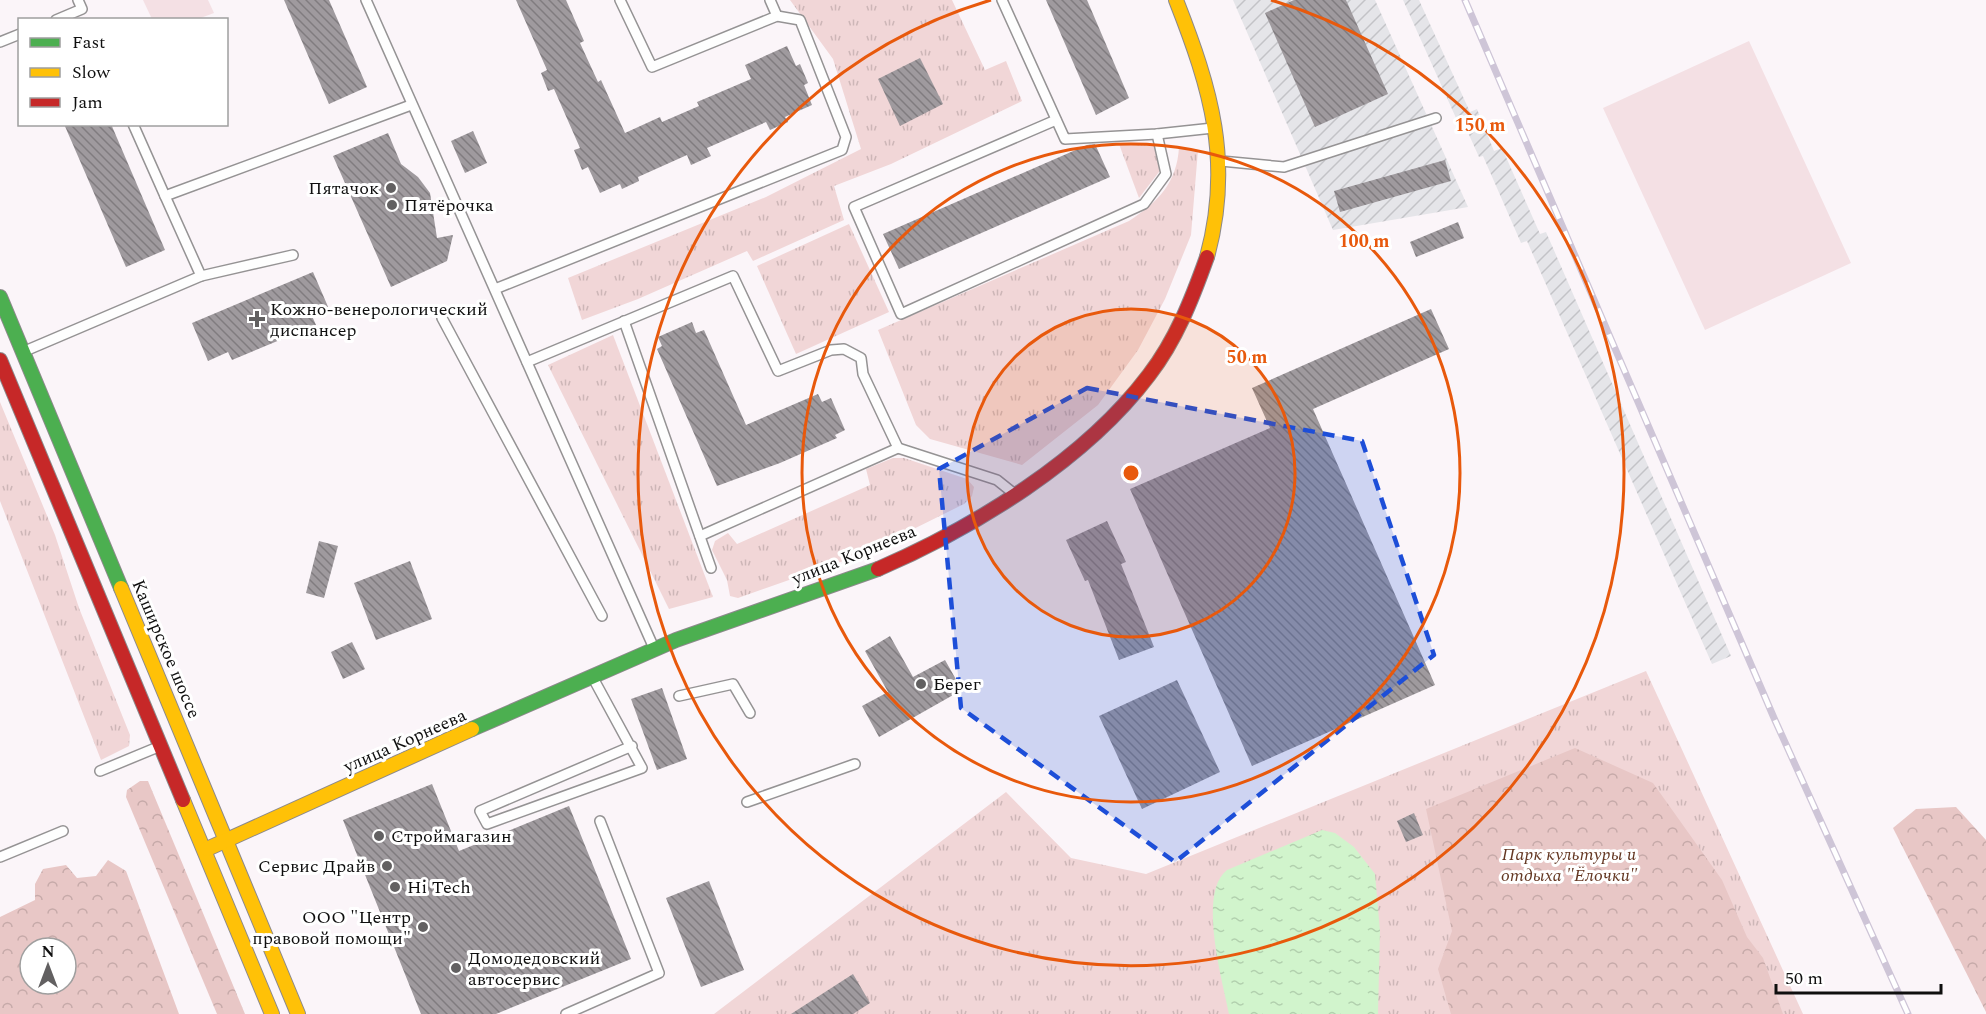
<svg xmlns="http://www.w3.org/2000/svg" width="1986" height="1014" viewBox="0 0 1986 1014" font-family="Spectral,serif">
<defs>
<pattern id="industrial-furrows" width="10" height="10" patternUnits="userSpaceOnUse" patternTransform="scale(1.5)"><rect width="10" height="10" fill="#e5e5e9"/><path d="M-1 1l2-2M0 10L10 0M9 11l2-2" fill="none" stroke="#c3c3c7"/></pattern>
<pattern id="grass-tufts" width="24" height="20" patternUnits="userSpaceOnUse" patternTransform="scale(1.5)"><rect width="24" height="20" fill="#f1d6d7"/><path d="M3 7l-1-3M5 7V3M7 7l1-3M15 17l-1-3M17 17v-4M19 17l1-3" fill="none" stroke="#cdb6b7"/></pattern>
<pattern id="forest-crowns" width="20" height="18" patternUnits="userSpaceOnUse" patternTransform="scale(1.5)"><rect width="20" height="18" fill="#e8c7c6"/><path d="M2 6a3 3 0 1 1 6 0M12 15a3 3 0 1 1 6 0" fill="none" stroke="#c6aaa9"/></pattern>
<pattern id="water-ripples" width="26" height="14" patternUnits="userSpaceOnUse" patternTransform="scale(1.5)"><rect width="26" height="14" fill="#d1f4cc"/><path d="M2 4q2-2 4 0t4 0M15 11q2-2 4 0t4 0" fill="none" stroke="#b2d0ae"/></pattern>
<pattern id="building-back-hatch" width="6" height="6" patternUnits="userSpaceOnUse" patternTransform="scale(1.5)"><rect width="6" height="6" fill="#9f9a9e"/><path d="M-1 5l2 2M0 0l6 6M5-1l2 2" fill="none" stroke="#807c7f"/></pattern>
</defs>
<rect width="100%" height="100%" fill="#fbf5f9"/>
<g fill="url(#industrial-furrows)">
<path d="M 1233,0 L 1375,0 L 1468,207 L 1333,230 Z"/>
<path d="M 1403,0 L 1419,0 L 1470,112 L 1477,109 L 1494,151 L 1502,148 L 1540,234 L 1546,232 L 1731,656 L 1712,664 L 1527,241 L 1521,243 L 1483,156 L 1479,157 L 1461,117 L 1456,118 Z"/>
</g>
<g fill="url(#grass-tufts)">
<path d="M 790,0 L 952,0 L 985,70 L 1006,61 L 1022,101 L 891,164 L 834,186 L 844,220 L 753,261 L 747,251 L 638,299 L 582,320 L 568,278 L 766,197 L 861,149 L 833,59 Z"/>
<path d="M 1119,144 L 1163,146 L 1159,172 L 1139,198 Z"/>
<path d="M 1179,147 L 1198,150 L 1191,235 L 1165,299 L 1138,350 L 1098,405 L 1022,465 L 930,439 L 916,425 L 878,330 L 1129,221 C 1158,202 1177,183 1179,147 Z"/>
<path d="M 849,224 L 889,312 L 796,354 L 757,266 Z"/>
<path d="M 613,335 L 713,597 L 669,609 L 548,365 Z"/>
<path d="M 0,402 L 55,535 L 79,608 L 130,735 L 129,746 L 101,760 L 0,501 Z"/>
<path d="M 893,458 L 904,458 L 967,479 L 974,487 L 972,496 L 964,504 L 863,554 L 738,598 L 730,596 L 727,580 L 712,550 L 715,541 L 728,533 L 737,544 L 870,485 L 866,469 Z"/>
<path d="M 1646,671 L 1803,1014 L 714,1014 L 1006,792 L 1071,858 L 1146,874 Z"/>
</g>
<g fill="url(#forest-crowns)" fill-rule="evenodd">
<path d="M 1575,748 L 1653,783 L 1722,880 L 1747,937 L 1763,958 L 1783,1014 L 1451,1014 L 1438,969 L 1452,931 L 1426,809 Z"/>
<path d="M 140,781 L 148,781 L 245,1014 L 217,1014 L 126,797 L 127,790 Z"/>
<path d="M 1956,807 L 1986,840 L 1986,1012 L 1893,828 L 1916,809 Z"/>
<path d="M 108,860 L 126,871 L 179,1014 L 0,1014 L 0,917 L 35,900 L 35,884 L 43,869 L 66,865 L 77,878 L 96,876 ZM 30,948 L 66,948 L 66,984 L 30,984 Z"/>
</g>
<g fill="#f4e0e4">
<path d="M 143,0 L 208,0 L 214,13 L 198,19 L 152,19 Z"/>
<path d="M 1749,41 L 1851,263 L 1705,330 L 1603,108 Z"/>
</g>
<path fill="url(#water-ripples)" d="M 1322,830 L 1335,833 L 1354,847 L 1375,874 L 1380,931 L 1378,1014 L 1229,1014 C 1223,982 1197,893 1227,870 Z"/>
<g fill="url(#building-back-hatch)">
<path d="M 284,0 L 329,0 L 367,87 L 329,104 Z"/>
<path d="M 516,0 L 566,0 L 584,41 L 580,43 L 598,82 L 601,80 L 625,133 L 660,117 L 662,122 L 699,106 L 697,102 L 751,79 L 745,65 L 787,46 L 796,66 L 800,64 L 808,83 L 804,85 L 812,105 L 785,117 L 788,122 L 770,130 L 766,122 L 707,148 L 711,156 L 691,165 L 687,155 L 638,177 L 639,181 L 622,189 L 620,184 L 600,193 L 588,167 L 582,170 L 574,150 L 580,148 L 554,89 L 548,91 L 541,73 L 547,70 Z"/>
<path d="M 1046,0 L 1087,0 L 1129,98 L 1096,115 Z"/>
<path d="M 1294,0 L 1346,0 L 1388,94 L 1315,127 L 1265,13 Z"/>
<path d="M 920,58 L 943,104 L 900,126 L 878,79 Z"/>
<path d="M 64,124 L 111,124 L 165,250 L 126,267 Z"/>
<path d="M 473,131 L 487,163 L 465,173 L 451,141 Z"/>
<path d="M 388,133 L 401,164 L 418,177 L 430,193 L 437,238 L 453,235 L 447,261 L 391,287 L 333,156 Z"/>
<path d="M 1095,144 L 1110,177 L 899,269 L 883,234 L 1087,145 Z"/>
<path d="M 1445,160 L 1451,181 L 1340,212 L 1334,191 Z"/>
<path d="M 1458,222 L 1464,238 L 1416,257 L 1410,242 Z"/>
<path d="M 313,272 L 329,309 L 312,316 L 316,325 L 232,360 L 228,352 L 208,361 L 192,323 Z"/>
<path d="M 1431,309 L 1449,349 L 1313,409 L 1435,685 L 1252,766 L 1130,489 L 1270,428 L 1252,388 Z"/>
<path d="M 692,322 L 696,333 L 704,330 L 746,425 L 818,394 L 822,402 L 831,398 L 845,430 L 835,435 L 837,438 L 780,463 L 717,486 L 657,349 L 662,346 L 658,337 Z"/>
<path d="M 1107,521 L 1126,562 L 1121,564 L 1154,647 L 1119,660 L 1088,580 L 1085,581 L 1066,540 Z"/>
<path d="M 319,541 L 338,546 L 324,598 L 306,593 Z"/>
<path d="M 410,561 L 432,619 L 376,640 L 354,583 Z"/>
<path d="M 890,636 L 913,677 L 945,660 L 962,690 L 879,737 L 862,706 L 888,692 L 865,651 Z"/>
<path d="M 352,642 L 365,669 L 343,679 L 331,652 Z"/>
<path d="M 1177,680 L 1220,772 L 1142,809 L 1099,716 Z"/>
<path d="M 662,688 L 687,759 L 657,770 L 631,699 Z"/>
<path d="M 432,784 L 459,851 L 569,806 L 631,959 L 496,1014 L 421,1014 L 343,820 Z"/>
<path d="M 1414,813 L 1423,835 L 1406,842 L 1397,821 Z"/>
<path d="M 709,881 L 744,970 L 701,987 L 666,898 Z"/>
<path d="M 853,974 L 870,1003 L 853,1014 L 791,1014 Z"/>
</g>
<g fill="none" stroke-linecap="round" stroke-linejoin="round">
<defs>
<g id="lane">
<path d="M 366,0 L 653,646"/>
<path d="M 770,0 L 777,16"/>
<path d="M 1002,0 L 1065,139 L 1157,134 L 1213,128"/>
<path d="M 56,20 L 82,9 L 78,0"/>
<path d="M 0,42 L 20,34"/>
<path d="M 1056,120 L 854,207 L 901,314 L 1144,204 L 1166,174 L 1157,134"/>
<path d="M 133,124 L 165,196"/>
<path d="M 1221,161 L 1284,167 L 1436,118"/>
<path d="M 201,276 L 165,196 L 411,105"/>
<path d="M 495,289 L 842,150 L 846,137 L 800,20 L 777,16 L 652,67 L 620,0"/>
<path d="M 442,318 L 602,616"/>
<path d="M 624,321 L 711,568"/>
<path d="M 25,351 L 201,276 L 293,255"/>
<path d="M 527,362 L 733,276 L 778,371 L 831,350 L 844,349 L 861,358 L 863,374 L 898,448 L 700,536"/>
<path d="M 898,448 L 997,480 L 1012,492"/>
<path d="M 593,678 L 642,768 L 487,824 L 480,811 L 632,746"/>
<path d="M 679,696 L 733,684 L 750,713"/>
<path d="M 100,771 L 158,747"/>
<path d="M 747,802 L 855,764"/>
<path d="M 0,857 L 63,831"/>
<path d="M 566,1014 L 659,973 L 600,821"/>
</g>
<g id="fast">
<path d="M 0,297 L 121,588"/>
<path d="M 472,729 L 676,640 L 878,569"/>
</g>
<g id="slow">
<path d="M 1176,0 C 1211,89 1233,162 1207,257"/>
<path d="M 121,588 L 298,1014"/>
<path d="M 183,800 L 272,1014"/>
<path d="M 207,849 L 472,729"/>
</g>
<g id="jam">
<path d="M 0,360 L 183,800"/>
<path d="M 878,569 C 975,527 1085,460 1149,375 C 1176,340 1192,299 1207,257"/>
</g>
</defs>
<use href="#lane" stroke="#959394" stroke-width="12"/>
<use href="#fast" stroke="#8c898b" stroke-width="16"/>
<use href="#slow" stroke="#8c898b" stroke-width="16"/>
<use href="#jam" stroke="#8c898b" stroke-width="16"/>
<use href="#lane" stroke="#fefefe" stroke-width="9"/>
<use href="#fast" stroke="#4caf50" stroke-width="14"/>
<use href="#slow" stroke="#ffc107" stroke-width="14"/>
<use href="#jam" stroke="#c62828" stroke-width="14"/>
<defs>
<path id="rail" d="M 1465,0 L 1774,718 L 1908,1014"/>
</defs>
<use href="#rail" stroke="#cec5d7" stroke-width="7"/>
<use href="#rail" stroke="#fff" stroke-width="4.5" stroke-dasharray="14" stroke-linecap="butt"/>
</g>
<path fill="#1d4ed8" fill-opacity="0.2" stroke="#1d4ed8" stroke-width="4.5" stroke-dasharray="12 8" stroke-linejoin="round" d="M 1087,388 L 1362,441 L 1434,655 L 1175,862 L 961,708 L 939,469 Z"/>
<circle cx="1131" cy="473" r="164" fill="#e8590c" fill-opacity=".12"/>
<g fill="none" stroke="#e8590c" stroke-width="3">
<circle cx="1131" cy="473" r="164"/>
<circle cx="1131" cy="473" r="329"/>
<path d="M1271 0A493 493 0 1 1 991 0"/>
</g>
<g fill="#626061" stroke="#fff" stroke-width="2">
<circle cx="391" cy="188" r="6"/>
<circle cx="392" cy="205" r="6"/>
<path d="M254 310h6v6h6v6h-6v6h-6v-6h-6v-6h6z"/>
<circle cx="921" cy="684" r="6"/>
<circle cx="379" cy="836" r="6"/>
<circle cx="387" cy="866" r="6"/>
<circle cx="395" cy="887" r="6"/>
<circle cx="423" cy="927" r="6"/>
<circle cx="456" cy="968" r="6"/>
</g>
<g text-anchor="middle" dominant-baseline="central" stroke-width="6" stroke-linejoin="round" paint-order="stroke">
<g font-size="18" fill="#0f0f0f" stroke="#fff" text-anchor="start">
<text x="379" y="188" text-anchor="end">Пятачок</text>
<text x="404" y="205">Пятёрочка</text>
<text x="270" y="309">Кожно-венерологический<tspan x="270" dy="21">диспансер</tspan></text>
<text x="933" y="684">Берег</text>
<text x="391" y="836">Строймагазин</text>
<text x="375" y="866" text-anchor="end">Сервис Драйв</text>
<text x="407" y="887">Hi Tech</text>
<text x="411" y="917" text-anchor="end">ООО "Центр<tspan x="411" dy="21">правовой помощи"</tspan></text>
<text x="468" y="958">Домодедовский<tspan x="468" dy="21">автосервис</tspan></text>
</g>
<g font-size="18" fill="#0f0f0f" stroke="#fff">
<text transform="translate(854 555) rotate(-22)">улица Корнеева</text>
<text transform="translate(166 649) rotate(67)">Каширское шоссе</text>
<text transform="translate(405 741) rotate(-24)">улица Корнеева</text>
</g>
<g font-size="18" font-style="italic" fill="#643722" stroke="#fff">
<text x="1569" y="854">Парк культуры и<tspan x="1569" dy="21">отдыха "Ёлочки"</tspan></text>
</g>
</g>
<circle cx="1131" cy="473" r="9" fill="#e8590c" stroke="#fff" stroke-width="3"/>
<g font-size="18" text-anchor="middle" font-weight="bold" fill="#e8590c" stroke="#fff" stroke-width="6" stroke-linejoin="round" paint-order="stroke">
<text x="1480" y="131">150 m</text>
<text x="1364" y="247">100 m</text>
<text x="1247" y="363">50 m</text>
</g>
<rect x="18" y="18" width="210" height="108" fill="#ffffff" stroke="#9f9f9f" stroke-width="1.5"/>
<rect x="30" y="38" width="30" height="9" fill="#4caf50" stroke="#9f9f9f" stroke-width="1.5"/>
<text x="72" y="48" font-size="18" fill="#0f0f0f">Fast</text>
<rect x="30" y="68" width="30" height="9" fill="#ffc107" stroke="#9f9f9f" stroke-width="1.5"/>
<text x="72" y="78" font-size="18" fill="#0f0f0f">Slow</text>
<rect x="30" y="98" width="30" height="9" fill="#c62828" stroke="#9f9f9f" stroke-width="1.5"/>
<text x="72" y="108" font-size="18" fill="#0f0f0f">Jam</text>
<g transform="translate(48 966)"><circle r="28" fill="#ffffff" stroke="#9f9f9f" stroke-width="1.5"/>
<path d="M0-4.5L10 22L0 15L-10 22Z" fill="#626061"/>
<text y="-9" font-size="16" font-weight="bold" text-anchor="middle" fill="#0f0f0f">N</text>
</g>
<path d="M1776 984v9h165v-9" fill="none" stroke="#0f0f0f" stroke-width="3"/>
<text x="1785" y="984" font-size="18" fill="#0f0f0f" stroke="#ffffff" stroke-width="4.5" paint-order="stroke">50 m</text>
</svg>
